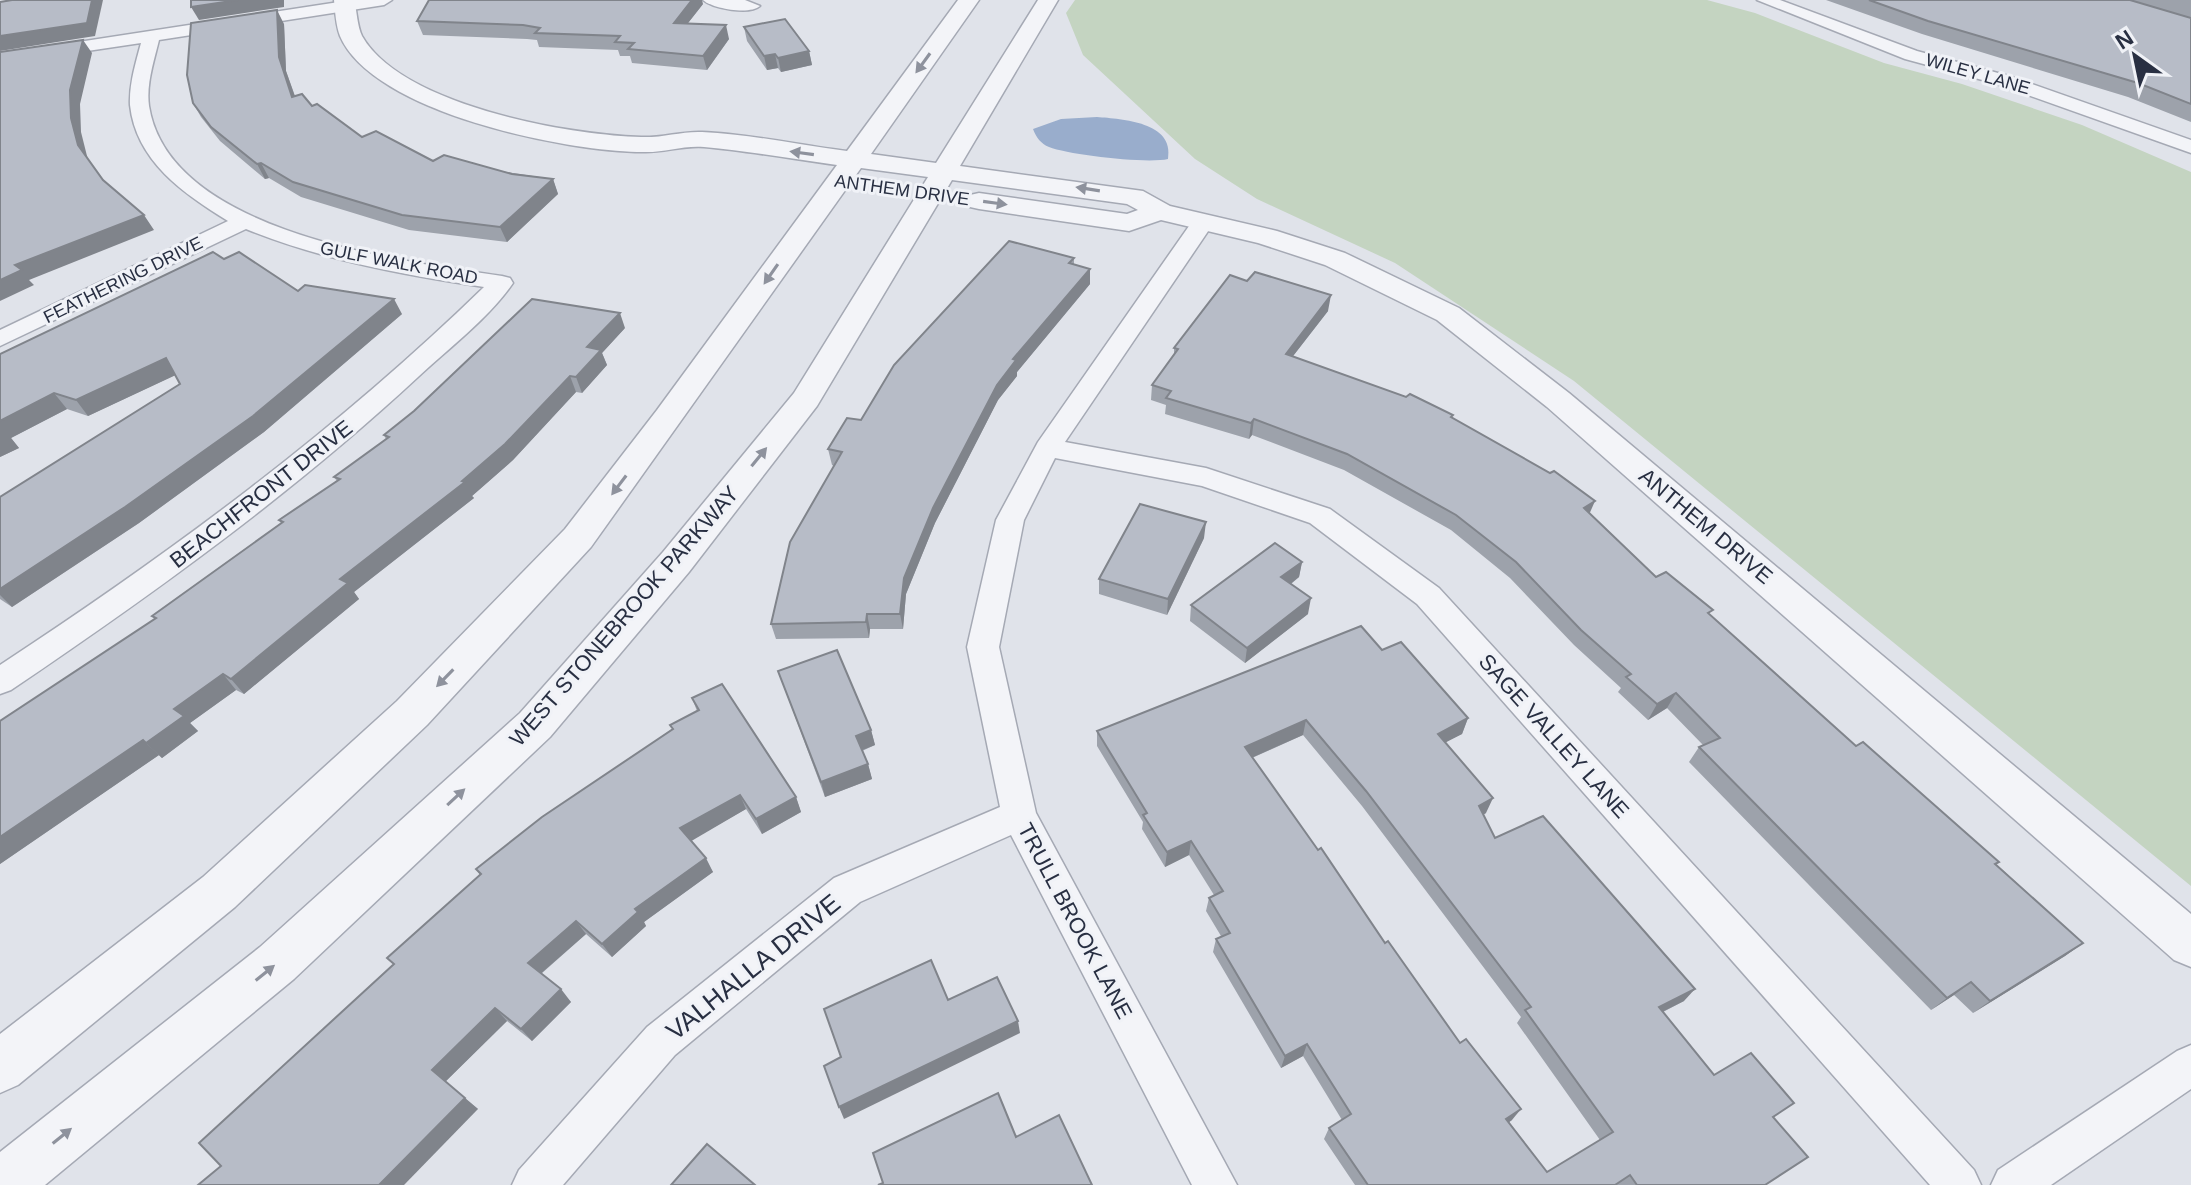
<svg xmlns="http://www.w3.org/2000/svg" width="2191" height="1185" viewBox="0 0 2191 1185" font-family="Helvetica,sans-serif">
<rect width="100%" height="100%" fill="#e0e3ea"/>
<path fill="#c4d4c1" d="M 1075,0 L 1707,0 L 1755,13 L 1884,63 L 1962,84 L 2082,125 L 2191,172 L 2191,886 L 1574,381 L 1395,263 L 1257,199 L 1195,159 L 1083,55 L 1066,13 Z"/>
<path fill="#99adcc" d="M 1097,117 C 1122,119 1175,122 1168,159 C 1147,164 1069,155 1049,147 C 1041,144 1036,137 1033,129 L 1061,119 Z"/>
<g fill="none" stroke-linecap="round" stroke-linejoin="round">
<defs>
<g id="minor">
<path d="M 352,0 L 392,0 L 384,5 L 159,40 C 154,61 146,84 149,106 C 169,233 401,261 502,276 L 510,278 L 513,283 C 490,317 448,349 418,377 C 292,494 153,594 11,690 L 0,694 L 0,665 C 172,552 336,431 484,287 C 403,275 323,260 246,229 L 0,346 L 0,330 L 228,221 C 184,194 136,161 130,105 C 129,84 136,62 141,43 L 0,64 L 0,54 Z"/>
<path d="M 703,0 L 745,0 L 760,6 C 750,15 713,9 703,0 Z"/>
<path d="M 1757,0 L 1780,0 L 1917,51 L 2009,76 L 2191,140 L 2191,153 L 1997,84 L 1905,59 Z"/>
<path d="M 1204,215 L 1215,221 L 1065,442 L 1206,468 L 1330,509 L 1439,588 L 1974,1170 L 1981,1185 L 1930,1185 L 1417,604 L 1310,523 L 1202,486 L 1055,458 L 1024,520 L 999,647 L 1036,813 L 1237,1185 L 1192,1185 L 1011,835 L 860,902 L 675,1055 L 563,1185 L 512,1185 L 519,1170 L 647,1027 L 834,878 L 1000,807 L 967,647 L 996,520 L 1038,442 L 1196,216 Z"/>
<path d="M 2191,1045 L 2191,1089 L 2051,1185 L 1991,1185 L 1998,1170 L 2177,1051 Z"/>
</g>
<path id="tertiary" d="M 334,0 L 354,0 C 357,11 357,26 362,36 C 401,105 568,135 641,137 C 662,138 682,131 702,132 C 750,134 799,145 847,151 L 958,0 L 979,0 L 871,154 L 936,163 L 1038,0 L 1058,0 L 960,166 L 1143,191 L 1170,206 L 1277,231 L 1345,253 L 1459,308 L 1569,393 L 2191,914 L 2191,967 L 2174,960 L 1547,407 L 1437,320 L 1325,265 L 1258,243 L 1161,220 L 1129,231 L 979,209 L 970,207 L 966,201 L 970,195 L 979,193 L 1127,214 L 1138,210 L 1127,204 L 952,180 L 817,406 L 689,572 L 550,737 L 294,979 L 45,1185 L 0,1185 L 0,1152 L 260,947 L 520,713 L 663,552 L 794,393 L 928,177 L 861,168 L 591,547 L 427,725 L 235,907 L 18,1085 L 0,1093 L 0,1034 L 203,877 L 397,701 L 565,529 L 657,410 L 837,165 C 793,159 748,151 704,147 C 684,145 663,153 643,152 C 568,152 373,113 340,36 C 336,26 335,11 334,0 Z"/>
</defs>
<use href="#minor" stroke="#a5a9b4" stroke-width="3"/>
<use href="#tertiary" stroke="#a5a9b4" stroke-width="3"/>
<use href="#minor" fill="#f3f4f8" fill-rule="evenodd"/>
<use href="#tertiary" fill="#f3f4f8" fill-rule="evenodd"/>
</g>
<g fill="#9da2ab" fill-rule="evenodd">
<path d="M 1826,0 L 2191,0 L 2191,122 L 2128,97 L 1922,34 Z"/>
<path d="M 703,4 L 688,23 L 729,39 L 707,70 L 632,63 L 630,56 L 620,56 L 618,50 L 539,47 L 537,40 L 527,39 L 423,35 L 417,21 Z"/>
<path d="M 284,24 L 286,71 L 295,96 L 362,137 L 433,161 L 553,179 L 558,194 L 507,242 L 409,230 L 301,197 L 269,178 L 265,179 L 220,141 L 201,117 L 193,103 Z"/>
<path d="M 744,27 L 809,51 L 812,65 L 781,72 L 778,68 L 767,70 L 747,41 Z"/>
<path d="M 1074,258 L 1074,265 L 1090,284 L 1017,372 L 1017,376 L 998,400 L 935,523 L 906,594 L 903,629 L 870,629 L 869,638 L 776,639 L 771,624 L 834,466 L 832,465 L 828,449 L 861,420 Z"/>
<path d="M 224,259 L 298,291 L 402,314 L 264,432 L 139,523 L 12,607 L 0,599 L 0,497 L 180,384 L 175,375 L 88,416 L 67,409 L 11,438 L 19,448 L 0,457 L 0,354 Z"/>
<path d="M 1247,281 L 1328,311 L 1293,356 L 1452,418 L 1590,513 L 1656,577 L 1710,615 L 1856,746 L 1996,864 L 2083,943 L 2065,956 L 1973,1013 L 1954,995 L 1931,1010 L 1689,762 L 1699,747 L 1703,745 L 1667,708 L 1648,720 L 1618,692 L 1621,688 L 1574,645 L 1510,578 L 1451,530 L 1344,470 L 1252,435 L 1249,439 L 1165,414 L 1166,405 L 1151,400 L 1152,385 L 1174,354 L 1174,348 Z"/>
<path d="M 625,328 L 602,353 L 607,365 L 582,393 L 576,392 L 513,460 L 472,496 L 474,498 L 354,592 L 359,599 L 244,694 L 236,690 L 190,723 L 198,731 L 162,758 L 159,755 L 0,864 L 0,721 L 155,619 L 152,616 L 281,523 L 279,520 L 337,481 L 334,477 L 386,439 L 384,435 Z"/>
<path d="M 1204,538 L 1167,615 L 1099,594 L 1099,579 Z"/>
<path d="M 1302,562 L 1299,577 L 1291,584 L 1308,614 L 1245,663 L 1190,621 L 1191,605 Z"/>
<path d="M 1382,650 L 1468,718 L 1462,734 L 1445,742 L 1486,813 L 1483,815 L 1495,838 L 1684,1001 L 1663,1012 L 1714,1075 L 1774,1118 L 1766,1185 L 1355,1185 L 1324,1139 L 1329,1128 L 1342,1120 L 1303,1056 L 1281,1068 L 1213,952 L 1216,939 L 1221,936 L 1206,911 L 1209,898 L 1214,895 L 1189,855 L 1165,867 L 1142,829 L 1143,822 L 1097,746 L 1097,731 ZM 1303,735 L 1362,806 L 1521,1017 L 1517,1023 L 1600,1140 L 1547,1172 L 1509,1122 L 1512,1120 L 1252,758 Z"/>
<path d="M 778,671 L 871,730 L 875,745 L 862,751 L 868,764 L 872,779 L 825,797 Z"/>
<path d="M 692,698 L 796,797 L 801,812 L 762,834 L 746,809 L 691,840 L 713,872 L 644,922 L 646,926 L 612,957 L 586,934 L 541,974 L 571,1002 L 532,1041 L 507,1021 L 445,1082 L 478,1109 L 221,1166 L 394,964 L 387,958 L 480,875 L 476,869 L 697,711 Z"/>
</g>
<g fill="#80848b">
<path d="M 92,0 L 103,0 L 95,36 L 0,51 L 0,36 Z"/>
<path d="M 238,0 L 284,0 L 284,7 L 199,20 L 191,7 Z"/>
<path d="M 692,0 L 702,0 L 703,4 L 677,37 L 674,23 Z"/>
<path d="M 277,10 L 284,24 L 286,71 L 300,111 L 292,97 L 279,57 Z"/>
<path d="M 726,25 L 729,39 L 707,70 L 703,56 Z"/>
<path d="M 83,40 L 92,53 L 80,104 L 81,132 L 88,160 L 78,145 L 71,118 L 70,90 Z"/>
<path d="M 809,51 L 812,65 L 781,72 L 778,58 Z"/>
<path d="M 775,54 L 778,68 L 767,70 L 764,56 Z"/>
<path d="M 261,163 L 269,178 L 265,179 L 257,164 Z"/>
<path d="M 553,179 L 558,194 L 507,242 L 500,227 Z"/>
<path d="M 144,215 L 154,230 L 29,280 L 34,285 L 0,301 L 0,280 L 15,265 Z"/>
<path d="M 1090,269 L 1090,284 L 1017,372 L 1017,376 L 998,400 L 935,523 L 906,594 L 903,629 L 900,614 L 904,578 L 933,508 L 997,385 L 1013,359 Z"/>
<path d="M 1331,295 L 1328,311 L 1283,369 L 1286,354 Z"/>
<path d="M 394,299 L 402,314 L 264,432 L 139,523 L 12,607 L 0,595 L 0,589 Z"/>
<path d="M 620,313 L 625,328 L 602,353 L 607,365 L 582,393 L 576,377 L 587,347 Z"/>
<path d="M 166,358 L 178,374 L 88,416 L 76,400 Z"/>
<path d="M 570,376 L 576,392 L 513,460 L 472,496 L 474,498 L 354,592 L 359,599 L 244,694 L 231,679 L 340,579 L 462,481 Z"/>
<path d="M 54,393 L 67,409 L 11,438 L 19,448 L 0,457 L 0,421 Z"/>
<path d="M 1254,419 L 1252,435 L 1249,439 L 1251,423 Z"/>
<path d="M 1595,501 L 1588,517 L 1584,508 Z"/>
<path d="M 1206,522 L 1204,538 L 1167,615 L 1168,599 Z"/>
<path d="M 1302,562 L 1299,577 L 1279,593 L 1281,577 Z"/>
<path d="M 1311,598 L 1308,614 L 1245,663 L 1247,648 Z"/>
<path d="M 867,614 L 870,629 L 869,638 L 866,622 Z"/>
<path d="M 223,674 L 236,690 L 190,723 L 198,731 L 162,758 L 146,743 L 174,709 Z"/>
<path d="M 1676,693 L 1667,708 L 1648,720 L 1657,704 Z"/>
<path d="M 1468,718 L 1462,734 L 1433,749 L 1438,734 Z"/>
<path d="M 1306,720 L 1303,735 L 1242,762 L 1245,747 Z"/>
<path d="M 871,730 L 875,745 L 860,751 L 856,736 Z"/>
<path d="M 143,740 L 159,755 L 0,864 L 0,837 Z"/>
<path d="M 868,764 L 872,779 L 825,797 L 821,782 Z"/>
<path d="M 740,795 L 746,809 L 688,843 L 680,828 Z"/>
<path d="M 796,797 L 801,812 L 762,834 L 756,819 Z"/>
<path d="M 1493,798 L 1486,813 L 1472,821 L 1479,806 Z"/>
<path d="M 1191,841 L 1189,855 L 1165,867 L 1167,852 Z"/>
<path d="M 706,858 L 713,872 L 644,922 L 646,926 L 612,957 L 602,944 L 635,909 Z"/>
<path d="M 576,921 L 586,934 L 538,976 L 528,963 Z"/>
<path d="M 2083,943 L 2065,956 L 1973,1013 L 1990,1001 Z"/>
<path d="M 1971,982 L 1954,995 L 1931,1010 L 1947,998 Z"/>
<path d="M 561,989 L 571,1002 L 532,1041 L 521,1029 Z"/>
<path d="M 1695,989 L 1684,1001 L 1648,1019 L 1659,1007 Z"/>
<path d="M 495,1008 L 507,1021 L 445,1082 L 432,1070 Z"/>
<path d="M 1018,1021 L 1020,1033 L 844,1119 L 839,1107 Z"/>
<path d="M 1307,1044 L 1303,1056 L 1281,1068 L 1285,1056 Z"/>
<path d="M 465,1098 L 478,1109 L 404,1185 L 379,1185 Z"/>
<path d="M 1521,1109 L 1512,1120 L 1498,1130 L 1506,1119 Z"/>
</g>
<g fill="#b7bcc7" stroke="#80848b" stroke-width="2" fill-rule="evenodd">
<path d="M 12,0 L 92,0 L 87,23 L 0,36 L 0,2 Z"/>
<path d="M 191,0 L 238,0 L 191,7 Z"/>
<path d="M 429,0 L 692,0 L 674,23 L 726,25 L 703,56 L 628,49 L 634,43 L 615,42 L 620,36 L 535,33 L 540,28 L 523,25 L 417,21 Z"/>
<path d="M 1869,0 L 2130,0 L 2191,18 L 2191,104 L 2138,83 L 1928,21 Z"/>
<path d="M 277,10 L 279,57 L 292,97 L 302,94 L 312,106 L 317,104 L 362,137 L 376,131 L 433,161 L 444,155 L 512,174 L 553,179 L 500,227 L 402,215 L 293,182 L 261,163 L 257,164 L 211,127 L 193,103 L 187,75 L 191,23 Z"/>
<path d="M 785,19 L 809,51 L 778,58 L 775,54 L 764,56 L 744,27 Z"/>
<path d="M 83,40 L 70,90 L 71,118 L 78,145 L 103,180 L 144,215 L 15,265 L 22,270 L 0,280 L 0,52 Z"/>
<path d="M 1009,241 L 1074,258 L 1069,263 L 1090,269 L 1013,359 L 1016,360 L 997,385 L 933,508 L 904,578 L 900,614 L 867,614 L 866,622 L 771,624 L 790,542 L 842,452 L 828,449 L 847,418 L 861,420 L 894,365 Z"/>
<path d="M 213,252 L 224,259 L 239,252 L 298,291 L 305,285 L 394,299 L 253,416 L 125,507 L 0,589 L 0,497 L 180,384 L 166,358 L 76,400 L 54,393 L 0,421 L 0,354 Z"/>
<path d="M 1255,272 L 1331,295 L 1286,354 L 1406,397 L 1410,394 L 1453,415 L 1451,417 L 1550,473 L 1554,471 L 1595,501 L 1584,508 L 1656,577 L 1666,572 L 1713,610 L 1708,613 L 1856,746 L 1863,742 L 1999,862 L 1995,864 L 2083,943 L 1990,1001 L 1971,982 L 1947,998 L 1699,747 L 1720,738 L 1676,693 L 1657,704 L 1626,677 L 1631,674 L 1581,630 L 1516,562 L 1456,515 L 1347,454 L 1254,419 L 1251,423 L 1166,398 L 1171,391 L 1152,385 L 1178,349 L 1174,348 L 1230,275 L 1247,281 Z"/>
<path d="M 532,299 L 620,313 L 587,347 L 601,350 L 576,377 L 570,376 L 505,444 L 462,481 L 465,482 L 340,579 L 348,583 L 231,679 L 223,674 L 174,709 L 184,716 L 146,743 L 143,740 L 0,837 L 0,721 L 156,618 L 152,616 L 283,522 L 279,520 L 340,479 L 334,477 L 389,437 L 384,435 L 414,411 Z"/>
<path d="M 1140,504 L 1206,522 L 1168,599 L 1099,579 Z"/>
<path d="M 1275,543 L 1302,562 L 1281,577 L 1311,598 L 1247,648 L 1191,605 Z"/>
<path d="M 1361,626 L 1382,650 L 1401,642 L 1468,718 L 1438,734 L 1493,798 L 1479,806 L 1495,838 L 1543,816 L 1695,989 L 1659,1007 L 1714,1075 L 1751,1053 L 1794,1103 L 1773,1117 L 1808,1157 L 1765,1185 L 1637,1185 L 1630,1175 L 1615,1185 L 1368,1185 L 1329,1128 L 1351,1114 L 1307,1044 L 1285,1056 L 1216,939 L 1230,933 L 1209,898 L 1223,891 L 1191,841 L 1167,852 L 1143,815 L 1147,813 L 1097,731 ZM 1306,720 L 1366,791 L 1531,1007 L 1525,1010 L 1613,1132 L 1547,1172 L 1506,1119 L 1521,1109 L 1466,1039 L 1460,1043 L 1388,941 L 1385,943 L 1321,848 L 1318,850 L 1245,747 Z"/>
<path d="M 837,650 L 871,730 L 856,736 L 868,764 L 821,782 L 778,671 Z"/>
<path d="M 722,684 L 796,797 L 756,819 L 740,795 L 680,828 L 706,858 L 635,909 L 638,912 L 602,944 L 576,921 L 528,963 L 561,989 L 521,1029 L 495,1008 L 432,1070 L 465,1098 L 379,1185 L 198,1185 L 221,1166 L 199,1143 L 394,964 L 387,958 L 481,874 L 476,869 L 542,817 L 673,729 L 670,725 L 699,710 L 692,698 Z"/>
<path d="M 931,960 L 948,1000 L 997,977 L 1018,1021 L 839,1107 L 824,1066 L 841,1057 L 824,1009 Z"/>
<path d="M 998,1093 L 1016,1137 L 1059,1115 L 1092,1185 L 878,1185 L 883,1183 L 873,1153 Z"/>
<path d="M 707,1144 L 755,1185 L 671,1185 Z"/>
</g>
<defs><path id="oneway-solid" d="M-6-.8H1V-3.2L6.5 0L1 3.2V.8H-6Z" transform="scale(2)"/></defs>
<g fill="#8e929d">
<use href="#oneway-solid" transform="translate(923 63) rotate(126)"/>
<use href="#oneway-solid" transform="translate(802 153) rotate(-172)"/>
<use href="#oneway-solid" transform="translate(1088 189) rotate(-171)"/>
<use href="#oneway-solid" transform="translate(995 203) rotate(8)"/>
<use href="#oneway-solid" transform="translate(771 274) rotate(125)"/>
<use href="#oneway-solid" transform="translate(759 457) rotate(-51)"/>
<use href="#oneway-solid" transform="translate(619 485) rotate(127)"/>
<use href="#oneway-solid" transform="translate(445 678) rotate(134)"/>
<use href="#oneway-solid" transform="translate(456 797) rotate(-43)"/>
<use href="#oneway-solid" transform="translate(265 973) rotate(-39)"/>
<use href="#oneway-solid" transform="translate(62 1136) rotate(-39)"/>
</g>
<g text-anchor="middle" dominant-baseline="central" stroke-width="6" stroke-linejoin="round" paint-order="stroke">
<g font-size="18" fill="#282f42" stroke="#f0f2f7">
<text transform="translate(1978 74) rotate(16)">WILEY LANE</text>
<text transform="translate(902 190) rotate(8)">ANTHEM DRIVE</text>
<text transform="translate(399 263) rotate(11)">GULF WALK ROAD</text>
<text transform="translate(123 280) rotate(-26)">FEATHERING DRIVE</text>
</g>
<g font-size="22" fill="#282f42" stroke="#f0f2f7">
<text transform="translate(261 494) rotate(-38)">BEACHFRONT DRIVE</text>
<text transform="translate(1706 526) rotate(40)">ANTHEM DRIVE</text>
<text transform="translate(624 616) rotate(-49)">WEST STONEBROOK PARKWAY</text>
<text transform="translate(1554 736) rotate(48)">SAGE VALLEY LANE</text>
<text transform="translate(1075 921) rotate(62)">TRULL BROOK LANE</text>
</g>
<g font-size="26" fill="#282f42" stroke="#f0f2f7">
<text transform="translate(753 967) rotate(-39)">VALHALLA DRIVE</text>
</g>
</g>
<g transform="translate(2135 56) rotate(327)" stroke="#f0f2f7" stroke-width="6" paint-order="stroke">
<path d="M0-6L14 30L0 20L-14 30Z" fill="#282f42"/>
<text y="-12" font-size="22" font-weight="bold" text-anchor="middle" fill="#282f42">N</text>
</g>
</svg>
